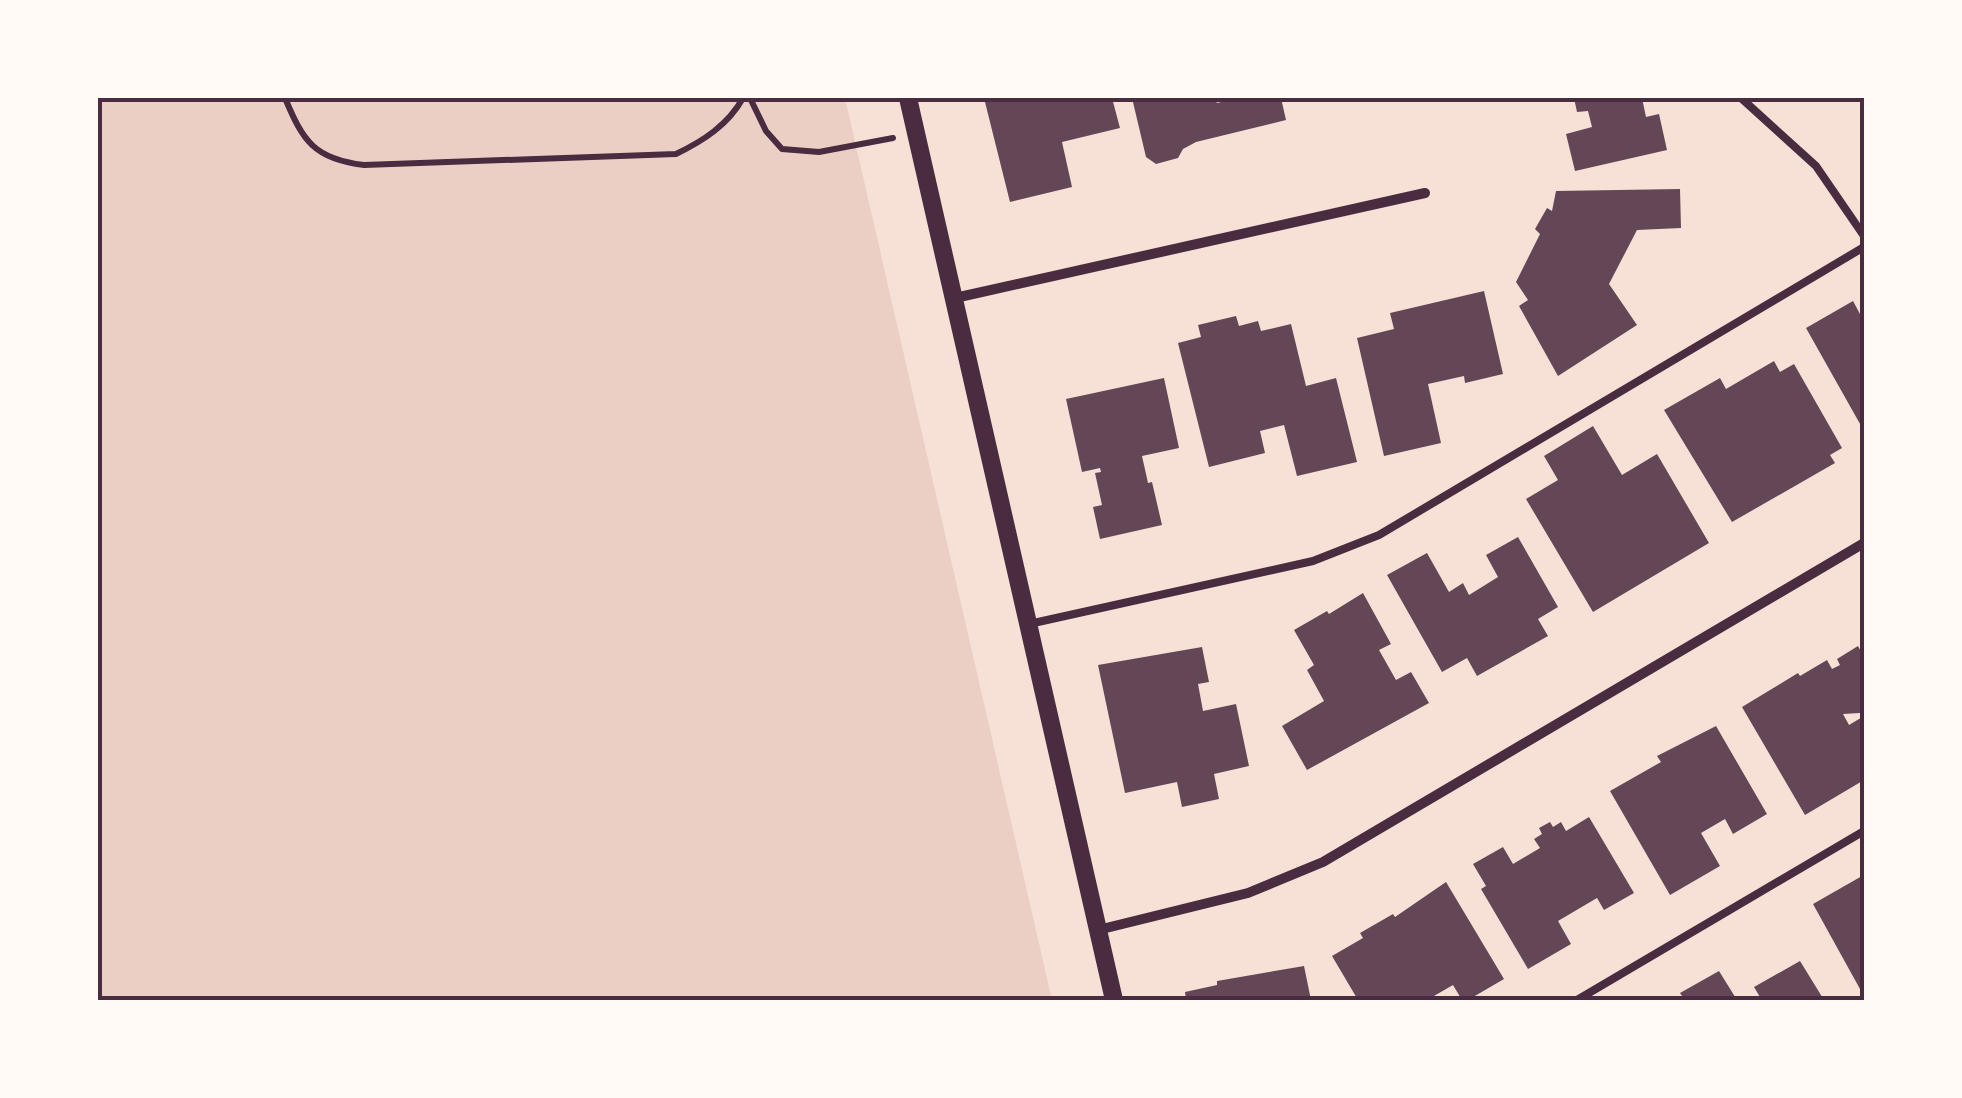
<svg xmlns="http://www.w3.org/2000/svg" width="1962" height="1098" viewBox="0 0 1962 1098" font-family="'Alegreya Sans',sans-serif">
<rect width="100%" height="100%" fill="#f7e1d7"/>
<path fill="#ebcfc5" d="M 98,98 L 845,98 L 1052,1000 L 98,1000 Z"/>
<g fill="#644757">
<path d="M 984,98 L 1112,98 L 1120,128 L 1062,142 L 1072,187 L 1010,202 Z"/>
<path d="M 1132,98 L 1215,98 L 1217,103 L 1238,98 L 1281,98 L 1286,120 L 1196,142 L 1183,149 L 1178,158 L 1156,164 L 1146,157 Z"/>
<path d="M 1574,98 L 1642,98 L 1646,117 L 1659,114 L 1667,150 L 1575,171 L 1566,134 L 1592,127 L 1588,111 L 1577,112 Z"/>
<path d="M 1680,189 L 1681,228 L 1637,230 L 1609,284 L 1637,325 L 1558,376 L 1519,306 L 1528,300 L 1516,282 L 1540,234 L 1535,229 L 1547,208 L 1552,211 L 1556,191 Z"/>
<path d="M 1484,291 L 1503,374 L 1465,383 L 1464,376 L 1428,384 L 1441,443 L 1384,456 L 1357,338 L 1394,329 L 1390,313 Z"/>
<path d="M 1853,301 L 1860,314 L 1864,311 L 1864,431 L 1806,328 Z"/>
<path d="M 1236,316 L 1239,326 L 1258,321 L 1261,331 L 1291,324 L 1306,386 L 1336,378 L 1357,462 L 1297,476 L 1284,425 L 1260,431 L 1265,453 L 1209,467 L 1178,343 L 1201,337 L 1198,325 Z"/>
<path d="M 1774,361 L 1780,372 L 1794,364 L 1842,448 L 1830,455 L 1835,463 L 1732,522 L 1664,410 L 1720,378 L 1726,389 Z"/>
<path d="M 1164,378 L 1179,448 L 1142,456 L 1148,483 L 1152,482 L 1162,525 L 1100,539 L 1093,507 L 1102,505 L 1095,473 L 1101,472 L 1100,468 L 1082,472 L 1066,399 Z"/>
<path d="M 1593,426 L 1622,475 L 1657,454 L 1709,543 L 1593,612 L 1526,499 L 1558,480 L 1544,456 Z"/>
<path d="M 1518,537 L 1558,607 L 1538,619 L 1548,636 L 1477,676 L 1467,658 L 1442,672 L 1387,575 L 1427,553 L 1449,592 L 1463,583 L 1469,595 L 1498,577 L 1486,555 Z"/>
<path d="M 1363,593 L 1391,644 L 1379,650 L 1396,680 L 1411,672 L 1429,703 L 1307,770 L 1282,726 L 1324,701 L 1307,670 L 1314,665 L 1294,630 L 1327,611 L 1329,614 Z"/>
<path d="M 1858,646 L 1864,657 L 1864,701 L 1860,713 L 1843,714 L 1849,725 L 1864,716 L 1864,780 L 1805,815 L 1742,707 L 1798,673 L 1800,676 L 1827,660 L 1832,669 L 1840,665 L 1837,659 Z"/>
<path d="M 1202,647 L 1209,682 L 1198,684 L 1203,711 L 1236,704 L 1249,766 L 1214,774 L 1219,799 L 1182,807 L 1177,782 L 1125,793 L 1098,665 Z"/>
<path d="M 1716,726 L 1767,814 L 1733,834 L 1725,819 L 1701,833 L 1720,866 L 1670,895 L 1610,791 L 1661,762 L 1657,756 Z"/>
<path d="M 1589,817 L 1634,893 L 1604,910 L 1597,898 L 1558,921 L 1571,944 L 1528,969 L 1481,889 L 1486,886 L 1473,864 L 1503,847 L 1513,864 L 1540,848 L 1534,839 L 1542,834 L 1539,828 L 1550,822 L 1553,827 L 1561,822 L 1566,831 Z"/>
<path d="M 1862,876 L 1864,986 L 1860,989 L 1813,904 Z"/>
<path d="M 1446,882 L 1504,979 L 1468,1000 L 1462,1000 L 1453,985 L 1427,1000 L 1358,1000 L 1332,956 L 1363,938 L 1360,933 L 1393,914 L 1395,917 Z"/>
<path d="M 1800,961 L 1824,1000 L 1753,1000 L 1760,997 L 1754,987 Z"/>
<path d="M 1304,966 L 1311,1000 L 1186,1000 L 1185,992 L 1217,985 L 1217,981 Z"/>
<path d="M 1719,971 L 1737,1000 L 1685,1000 L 1680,993 Z"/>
</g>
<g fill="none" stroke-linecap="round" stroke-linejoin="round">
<g stroke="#4a2c40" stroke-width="6">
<path d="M 285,98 C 303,141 314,159 364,165 L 676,154 C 703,141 728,125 743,98"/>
<path d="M 750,98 L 766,131 L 782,149 L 819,152 L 893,138"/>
</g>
<g stroke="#4a2c40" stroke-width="8">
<path d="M 1741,98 L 1816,166 L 1864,236"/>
<path d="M 1029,624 L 1313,561 L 1379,535 L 1864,247"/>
<path d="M 1577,1000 L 1864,831"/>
</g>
<g stroke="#4a2c40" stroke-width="10">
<path d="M 955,298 L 1425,193"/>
<path d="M 1098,930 L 1248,893 L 1323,862 L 1864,543"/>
</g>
<path stroke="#4a2c40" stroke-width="18" d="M 908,98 L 1114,1000"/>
</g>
<rect width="1962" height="1098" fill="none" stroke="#fffaf5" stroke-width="200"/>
<rect x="100" y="100" width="1762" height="898" fill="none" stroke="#4a2c40" stroke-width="4"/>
</svg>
